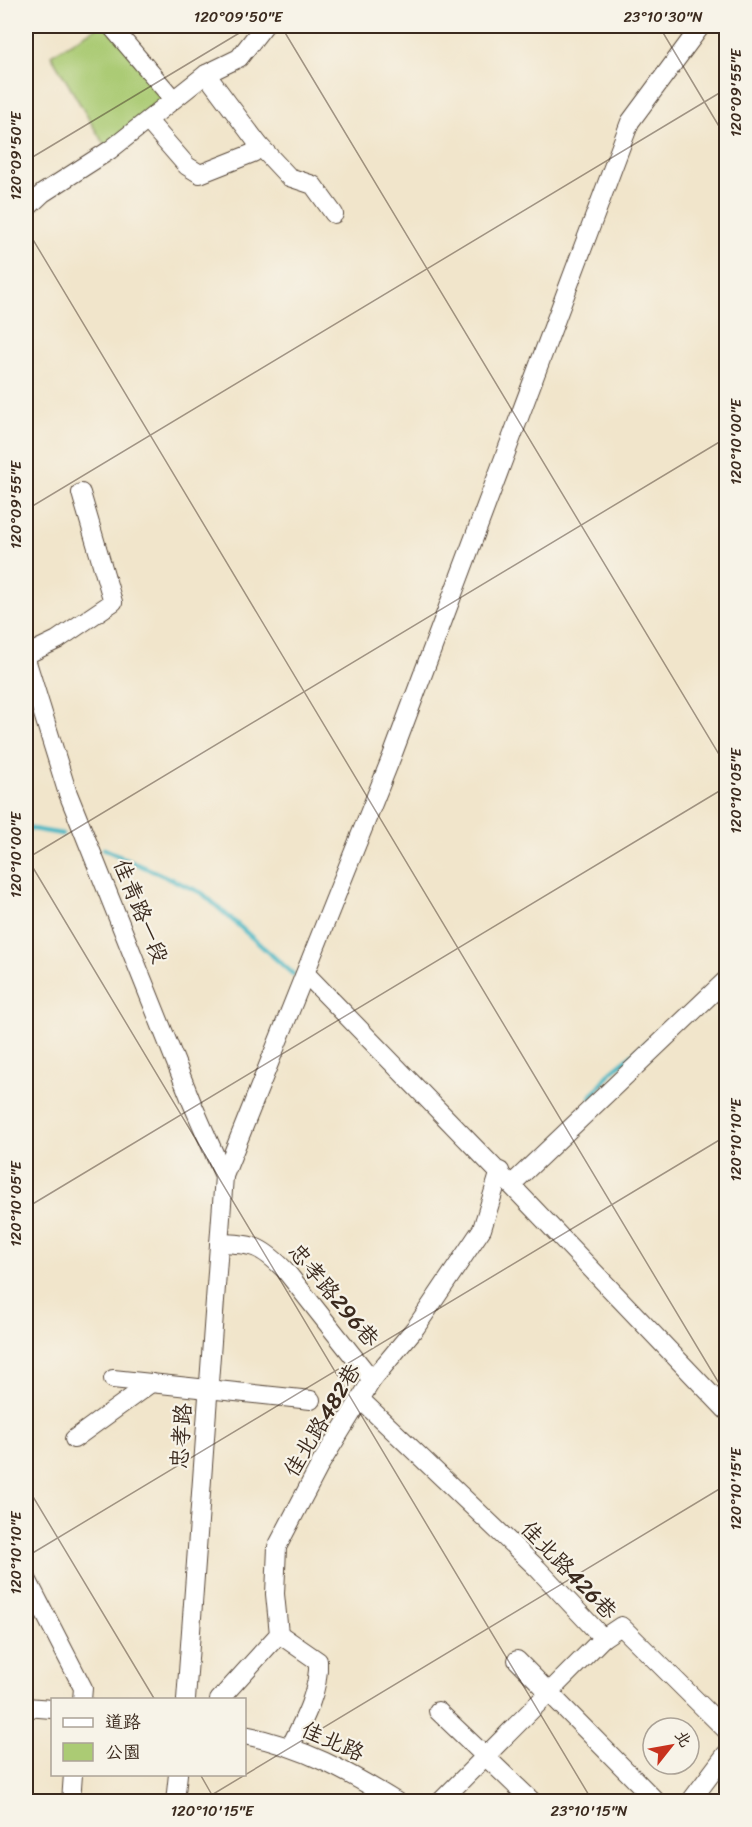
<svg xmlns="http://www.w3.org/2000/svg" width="752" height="1827" viewBox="0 0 752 1827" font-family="Sriracha,'LXGW WenKai TC',sans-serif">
<rect width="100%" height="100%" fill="#f7f3e8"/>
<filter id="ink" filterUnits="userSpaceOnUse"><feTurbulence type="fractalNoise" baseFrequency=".0167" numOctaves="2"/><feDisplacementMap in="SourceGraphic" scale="12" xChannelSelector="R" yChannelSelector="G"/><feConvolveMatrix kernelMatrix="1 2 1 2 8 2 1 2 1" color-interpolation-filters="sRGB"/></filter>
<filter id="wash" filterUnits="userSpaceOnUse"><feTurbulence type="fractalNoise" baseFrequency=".008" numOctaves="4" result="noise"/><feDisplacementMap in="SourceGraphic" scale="24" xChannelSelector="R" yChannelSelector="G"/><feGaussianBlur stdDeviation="1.35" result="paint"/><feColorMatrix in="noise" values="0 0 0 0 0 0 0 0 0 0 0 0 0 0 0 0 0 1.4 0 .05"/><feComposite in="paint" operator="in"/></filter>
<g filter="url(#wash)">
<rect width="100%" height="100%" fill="#f1e5cb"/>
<path fill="#abcb74" stroke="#737a49" stroke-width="1.5" d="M 99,26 L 106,26 L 169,99 L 106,148 L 51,55 Z"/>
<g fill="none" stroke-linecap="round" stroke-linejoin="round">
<g stroke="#4bb8c5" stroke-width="4.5">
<path d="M 26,828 L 62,834"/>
<path d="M 104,849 L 202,893 L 293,974"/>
<path d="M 590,1098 L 611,1072 L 655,1036"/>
<path d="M 725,1802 L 726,1799"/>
</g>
</g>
</g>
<g filter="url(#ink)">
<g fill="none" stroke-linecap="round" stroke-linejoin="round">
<defs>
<g id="minor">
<path d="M 111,26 L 173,99"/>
<path d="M 206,74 L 259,145 L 289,177 L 313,185 L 334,214"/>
<path d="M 148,121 L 187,166 L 200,174 L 253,153 L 259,145"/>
<path d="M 26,209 L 43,193 L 110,150 L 206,74 L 239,58 L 264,26"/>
<path d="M 26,655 L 57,640 L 113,602 L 81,493"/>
<path d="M 26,659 L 67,791 L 192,1103 L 224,1176"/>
<path d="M 306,974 L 511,1185 L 726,980"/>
<path d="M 511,1185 L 726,1410"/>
<path d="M 219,1243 C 253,1244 260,1245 285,1270 L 372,1380"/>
<path d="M 113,1379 L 311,1400"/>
<path d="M 361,1400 L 538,1569 L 603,1638 L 440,1802"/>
<path d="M 74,1439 L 151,1383"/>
<path d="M 26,1577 L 83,1688 L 82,1700"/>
<path d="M 279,1634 L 318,1661 C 320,1690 303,1722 290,1747"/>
<path d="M 603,1638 L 621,1626 L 726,1730"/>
<path d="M 517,1660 L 657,1802"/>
<path d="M 186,1700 L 224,1176 L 394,751 L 630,122 L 701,26"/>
<path d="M 219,1700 L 279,1634 L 275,1594 L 277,1547 L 321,1463 L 372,1380 L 416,1327 L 482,1229 L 500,1171"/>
<path d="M 26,1707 L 52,1709"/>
<path d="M 438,1711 L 533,1802"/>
<path d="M 244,1735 C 303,1747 347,1771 397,1802"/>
<path d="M 71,1802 L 73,1774"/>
<path d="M 175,1802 L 178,1774"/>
<path d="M 690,1802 L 726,1754"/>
</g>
</defs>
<use href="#minor" stroke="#564638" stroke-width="20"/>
<use href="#minor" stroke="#fff" stroke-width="18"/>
</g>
</g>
<path fill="none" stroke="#3b2a1e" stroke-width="1.5" stroke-opacity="0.45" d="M 281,26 L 726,766M 659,26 L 726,138M 26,161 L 251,26M 26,228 L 726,1395M 26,510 L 726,89M 26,856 L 593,1802M 26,859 L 726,438M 26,1208 L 726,787M 26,1485 L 155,1700M 26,1557 L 726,1136M 200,1774 L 216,1802M 200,1802 L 726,1485"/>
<g text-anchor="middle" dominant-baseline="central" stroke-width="4.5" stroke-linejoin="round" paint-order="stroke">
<g font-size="22" fill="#3b2a1e" stroke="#f7f3e8">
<text transform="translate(141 911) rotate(68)">佳青路一段</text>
<text transform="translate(334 1295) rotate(50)">忠孝路296巷</text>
<text transform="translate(322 1420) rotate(-59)">佳北路482巷</text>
<text transform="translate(181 1436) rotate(-86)">忠孝路</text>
<text transform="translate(569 1570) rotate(46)">佳北路426巷</text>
<text transform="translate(333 1741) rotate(24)">佳北路</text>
</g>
</g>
<rect width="752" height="1827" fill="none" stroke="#f7f3e8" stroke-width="66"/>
<rect x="51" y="1698" width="195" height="78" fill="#f7f3e8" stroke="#aca397" stroke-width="1.5"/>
<rect x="63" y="1718" width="30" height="9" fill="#ffffff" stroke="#aca397" stroke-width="1.5"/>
<text x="105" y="1728" font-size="18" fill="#3b2a1e">道路</text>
<rect x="63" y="1743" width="30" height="18" fill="#abcb74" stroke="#aca397" stroke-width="1.5"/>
<text x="105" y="1758" font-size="18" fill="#3b2a1e">公園</text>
<g transform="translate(671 1746) rotate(59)"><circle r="28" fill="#f7f3e8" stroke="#aca397" stroke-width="1.5"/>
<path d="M0-4.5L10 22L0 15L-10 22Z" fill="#c8321e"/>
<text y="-9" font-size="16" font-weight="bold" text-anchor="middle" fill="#3b2a1e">北</text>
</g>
<rect x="33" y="33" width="686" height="1761" fill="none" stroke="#3b2a1e" stroke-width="2"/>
<g font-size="15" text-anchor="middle" fill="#3b2a1e">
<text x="238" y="22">120°09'50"E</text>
<text x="663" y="22">23°10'30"N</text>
<text transform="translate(736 93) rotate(-90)" y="5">120°09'55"E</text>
<text transform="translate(16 156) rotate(-90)" y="5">120°09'50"E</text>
<text transform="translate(736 442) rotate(-90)" y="5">120°10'00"E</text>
<text transform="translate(16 505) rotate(-90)" y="5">120°09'55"E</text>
<text transform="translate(736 791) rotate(-90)" y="5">120°10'05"E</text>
<text transform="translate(16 855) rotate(-90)" y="5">120°10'00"E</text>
<text transform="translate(736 1140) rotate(-90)" y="5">120°10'10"E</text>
<text transform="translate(16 1204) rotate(-90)" y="5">120°10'05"E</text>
<text transform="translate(736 1489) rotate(-90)" y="5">120°10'15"E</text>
<text transform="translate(16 1553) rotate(-90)" y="5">120°10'10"E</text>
<text x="212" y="1816">120°10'15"E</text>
<text x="589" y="1816">23°10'15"N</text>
</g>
</svg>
